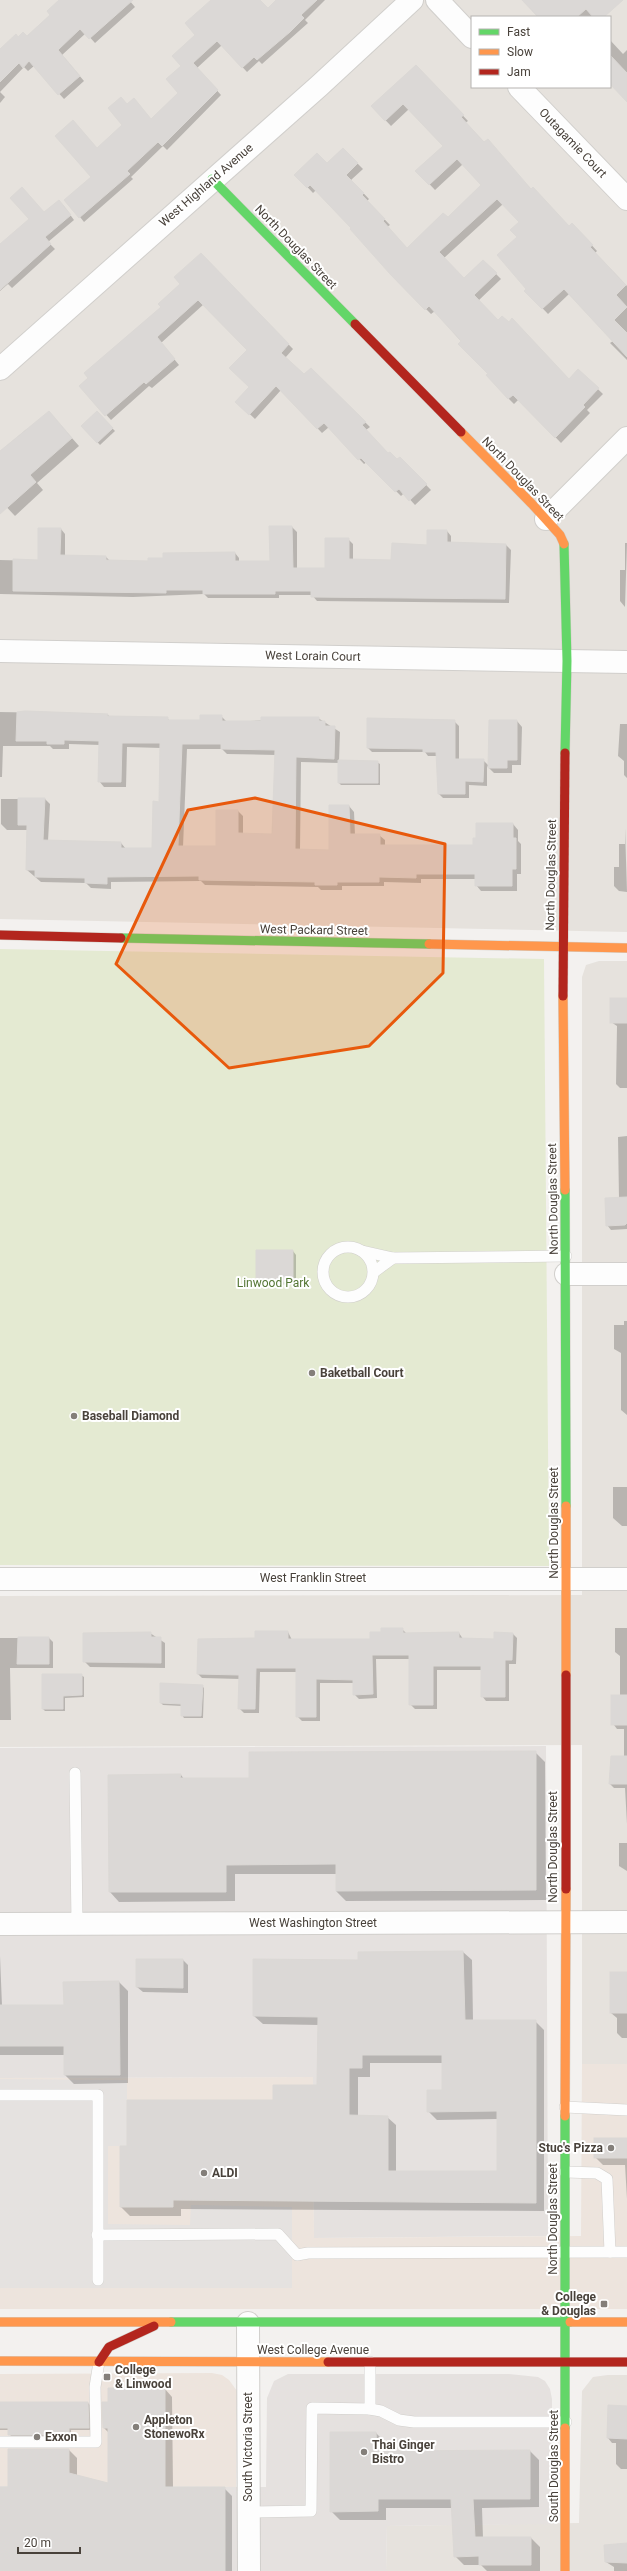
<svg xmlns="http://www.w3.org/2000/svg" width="627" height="2571" viewBox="0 0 627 2571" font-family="Roboto,sans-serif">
<rect width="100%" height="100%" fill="#f3f1ef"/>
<g fill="#e6e2dd" fill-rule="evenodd">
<path d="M 0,0 L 627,0 L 627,932 L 0,919 ZM 472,17 L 610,17 L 610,87 L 472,87 Z"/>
<path d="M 599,961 L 627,961 L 627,2064 L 582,2064 L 582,1745 L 0,1747 L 0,1596 L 582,1595 L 582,977 L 586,965 Z"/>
<path d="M 608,2375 L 627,2375 L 627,2571 L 386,2571 L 387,2526 L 579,2523 L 582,2391 L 593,2377 Z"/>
</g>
<g fill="#ede4dd">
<path d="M 582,2064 L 627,2064 L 627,2309 L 0,2309 L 0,2078 L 313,2077 L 314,2238 L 581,2236 Z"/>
<path d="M 212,2373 L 222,2375 L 229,2380 L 237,2391 L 236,2487 L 0,2486 L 0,2374 Z"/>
</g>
<g fill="#e5e1df">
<path d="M 546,1746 L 548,2236 L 314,2238 L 313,2077 L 0,2078 L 0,1748 Z"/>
<path d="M 288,2374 L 509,2374 L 538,2377 L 545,2381 L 550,2389 L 552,2399 L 552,2524 L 387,2526 L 386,2571 L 0,2571 L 0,2486 L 266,2487 L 267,2398 L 274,2381 Z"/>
</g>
<path fill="#e4ead2" d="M 0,949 L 544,959 L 549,1566 L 0,1565 Z"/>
<path fill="#e5e2e0" d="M 0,2079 L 127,2080 L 127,2146 L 108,2146 L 108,2224 L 190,2225 L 191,2205 L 292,2207 L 292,2288 L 0,2288 Z"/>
<g fill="#0003" fill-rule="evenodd">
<path d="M 62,0 L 129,0 L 135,7 L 95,43 L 86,33 L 62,55 L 84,81 L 64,99 L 34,66 L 28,71 L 24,67 L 0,92 L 0,53 L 18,38 L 27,37 L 51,15 Z"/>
<path d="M 239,0 L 259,0 L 268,9 L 278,0 L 325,0 L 305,20 L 308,23 L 262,64 L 259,61 L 247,72 L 222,45 L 197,68 L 221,95 L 167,150 L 163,146 L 131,177 L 133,179 L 84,222 L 80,217 L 93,177 L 98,149 L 123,125 L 127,105 L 152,120 L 180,93 L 182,66 Z"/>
<path d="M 523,0 L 595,0 L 603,8 L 593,17 L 538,17 Z"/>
<path d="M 610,40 L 623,54 L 627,50 L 627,101 L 610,82 Z"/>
<path d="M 416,66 L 468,121 L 465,123 L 569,227 L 577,229 L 597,251 L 595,253 L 627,286 L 627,360 L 610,343 L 613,341 L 569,294 L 548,314 L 526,291 L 528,289 L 518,237 L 521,222 L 503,204 L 444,258 L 464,280 L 483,261 L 501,279 L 478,301 L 498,321 L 569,380 L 578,370 L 603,394 L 587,410 L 590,413 L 561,443 L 519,399 L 514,404 L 509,399 L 487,375 L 489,374 L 435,311 L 431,314 L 391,274 L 353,228 L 316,190 L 313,193 L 296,175 L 327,164 L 343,149 L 363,169 L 351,180 L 369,199 L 367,201 L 390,225 L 387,227 L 407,249 L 448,218 L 483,185 L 463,164 L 435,190 L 417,171 L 444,146 L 409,109 L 391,126 L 372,106 Z"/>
<path d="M 0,92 L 5,97 L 0,103 Z"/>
<path d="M 63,205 L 74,220 L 48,242 L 55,249 L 12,288 L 8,284 L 0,291 L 0,246 L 45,213 Z"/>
<path d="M 201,254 L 293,349 L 285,358 L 304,375 L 311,369 L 370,427 L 366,430 L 388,455 L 397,461 L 400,458 L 431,490 L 415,505 L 404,493 L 401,496 L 367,462 L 364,464 L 329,427 L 322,433 L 281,390 L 255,419 L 237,402 L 250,387 L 248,350 L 204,304 L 161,343 L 179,365 L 152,388 L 149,386 L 111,420 L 80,386 L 162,307 L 182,284 Z"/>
<path d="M 97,413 L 115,431 L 100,445 L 83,426 Z"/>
<path d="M 56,420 L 79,446 L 37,483 L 43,490 L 15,516 L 0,500 L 0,459 L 2,450 L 28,428 L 30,430 Z"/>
<path d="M 270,527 L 292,527 L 297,532 L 297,569 L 326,569 L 348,539 L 353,544 L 353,561 L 392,562 L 428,546 L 447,531 L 451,536 L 451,543 L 506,545 L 511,550 L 509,603 L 317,601 L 312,595 L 279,595 L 279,598 L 208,598 L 204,594 L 133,597 L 0,594 L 0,560 L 39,561 L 61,529 L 65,534 L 65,557 L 106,557 L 110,561 L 149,562 L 164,559 L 235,553 L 239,558 L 239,562 L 271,562 Z"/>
<path d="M 625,543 L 627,543 L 625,607 L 620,601 L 620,570 L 625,570 Z"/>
<path d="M 0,712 L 107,714 L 110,717 L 167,718 L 170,721 L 201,721 L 221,716 L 227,722 L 318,718 L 340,732 L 339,761 L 377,762 L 380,764 L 380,785 L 341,785 L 339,783 L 339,763 L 301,762 L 300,850 L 330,851 L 349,806 L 354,812 L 355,835 L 379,835 L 385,840 L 385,846 L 474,846 L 513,824 L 518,830 L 518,841 L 521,844 L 521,874 L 517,874 L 517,891 L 481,891 L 476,885 L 476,879 L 421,879 L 421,883 L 384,882 L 384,886 L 342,886 L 342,890 L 321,890 L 318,887 L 205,885 L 201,881 L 111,882 L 111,889 L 91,888 L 86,883 L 41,882 L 27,870 L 28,830 L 7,830 L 1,824 L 1,799 L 45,799 L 50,804 L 48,841 L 121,843 L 126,849 L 153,849 L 160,803 L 161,748 L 127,747 L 126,787 L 104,787 L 99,781 L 100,745 L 69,744 L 69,749 L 53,749 L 50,746 L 3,746 L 2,777 L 0,777 ZM 187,749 L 222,749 L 227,754 L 276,755 L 272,835 L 243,834 L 243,816 L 238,811 L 217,847 L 183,847 Z"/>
<path d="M 454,721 L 459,726 L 459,760 L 483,760 L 489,766 L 517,721 L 522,727 L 521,765 L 512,765 L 512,773 L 494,773 L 487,766 L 487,786 L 469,785 L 469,798 L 443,798 L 439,794 L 437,756 L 428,756 L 425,752 L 372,752 L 368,748 Z"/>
<path d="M 620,724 L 627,724 L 627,778 L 624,775 L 624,761 L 618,756 Z"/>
<path d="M 625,828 L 627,892 L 619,891 L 614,886 L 614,867 L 619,867 L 619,844 L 625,844 Z"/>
<path d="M 627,999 L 627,1088 L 620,1088 L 616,1084 L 617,1026 L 611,1022 Z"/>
<path d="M 627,1136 L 627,1229 L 611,1230 L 607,1225 L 619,1199 L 618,1137 Z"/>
<path d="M 293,1251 L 296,1255 L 296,1285 L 260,1284 L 257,1281 Z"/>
<path d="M 624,1321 L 627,1321 L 627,1415 L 621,1410 L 621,1353 L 614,1349 L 614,1325 L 624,1325 Z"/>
<path d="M 613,1487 L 627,1487 L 627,1526 L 622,1526 L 613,1518 Z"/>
<path d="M 615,1628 L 627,1628 L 627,1824 L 625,1788 L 614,1788 L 610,1784 L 624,1757 L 624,1729 L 617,1729 L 611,1721 L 611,1698 L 620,1696 L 620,1656 L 615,1652 Z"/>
<path d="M 402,1629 L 407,1634 L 459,1633 L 463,1639 L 495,1640 L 495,1633 L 513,1634 L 517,1638 L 516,1664 L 509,1664 L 509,1701 L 486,1701 L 482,1696 L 482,1670 L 437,1670 L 437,1709 L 415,1709 L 410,1704 L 410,1659 L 376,1659 L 377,1698 L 359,1699 L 354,1694 L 354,1683 L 320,1683 L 320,1721 L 302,1721 L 297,1716 L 297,1672 L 260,1672 L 259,1713 L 244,1713 L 239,1708 L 240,1679 L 202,1678 L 198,1674 L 256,1639 L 288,1632 L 292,1640 L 371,1640 L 382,1633 Z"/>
<path d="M 150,1633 L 165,1643 L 165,1668 L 90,1667 L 84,1661 Z"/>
<path d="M 0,1638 L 49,1638 L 53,1642 L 53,1668 L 10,1668 L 11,1720 L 0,1720 Z"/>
<path d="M 81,1675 L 84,1677 L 84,1697 L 65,1698 L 65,1711 L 45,1711 L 43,1709 Z"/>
<path d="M 202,1686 L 204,1688 L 203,1718 L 184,1718 L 182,1715 L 182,1706 L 163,1705 L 161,1703 Z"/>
<path d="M 535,1752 L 545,1762 L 546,1900 L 346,1901 L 336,1891 L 336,1874 L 235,1874 L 235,1901 L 119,1902 L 110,1892 L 109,1776 L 181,1775 L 184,1779 L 250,1779 Z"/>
<path d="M 619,1843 L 627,1843 L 627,1871 L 619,1866 Z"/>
<path d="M 463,1952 L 472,1960 L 473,2021 L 535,2021 L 544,2030 L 544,2211 L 181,2209 L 181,2216 L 130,2216 L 121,2207 L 128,2147 L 318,2086 L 319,2025 L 263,2024 L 254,2016 L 359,1961 ZM 370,2063 L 443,2063 L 443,2091 L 428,2111 L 437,2120 L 498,2119 L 498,2172 L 396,2172 L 396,2125 L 387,2117 L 358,2116 L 358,2077 L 370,2077 Z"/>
<path d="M 0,1956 L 2,2006 L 65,2006 L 119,1982 L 128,1991 L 128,2083 L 74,2084 L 65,2075 L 65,2055 L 0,2055 Z"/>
<path d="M 183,1960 L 188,1965 L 188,1993 L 143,1992 L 137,1987 Z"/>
<path d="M 627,1973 L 627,2038 L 622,2038 L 617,2033 L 617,2018 L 611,2013 Z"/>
<path d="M 627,2140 L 627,2199 L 625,2165 L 603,2165 L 595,2157 Z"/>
<path d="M 165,2389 L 172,2397 L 173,2488 L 224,2488 L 232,2496 L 232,2571 L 0,2571 L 0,2488 L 9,2488 L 9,2450 L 69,2450 L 77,2458 L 77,2476 L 109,2484 L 109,2433 L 104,2428 L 109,2403 Z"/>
<path d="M 0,2403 L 88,2403 L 90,2405 L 91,2430 L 71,2430 L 71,2437 L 11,2437 L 9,2430 L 0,2430 Z"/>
<path d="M 627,2407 L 627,2469 L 621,2469 L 616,2464 L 616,2443 L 612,2443 L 608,2438 Z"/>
<path d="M 376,2433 L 385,2442 L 385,2452 L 530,2451 L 539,2460 L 539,2507 L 482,2508 L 483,2538 L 531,2538 L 540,2547 L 540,2571 L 487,2571 L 481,2565 L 464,2565 L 455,2556 L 453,2508 L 386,2508 L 386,2520 L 340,2520 L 331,2511 Z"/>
<path d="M 627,2545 L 627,2571 L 614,2571 L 614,2567 L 606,2562 Z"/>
</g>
<g fill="#dbd8d6" stroke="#dbd8d5" fill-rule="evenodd">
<path d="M 59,0 L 133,0 L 89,39 L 80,29 L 58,50 L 80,76 L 58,95 L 29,61 L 23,68 L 19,63 L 0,82 L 0,49 L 16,34 L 18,37 L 23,32 L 27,36 L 50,15 L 47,11 Z"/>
<path d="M 211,0 L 260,0 L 268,8 L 276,0 L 317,0 L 301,15 L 304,18 L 290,32 L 257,60 L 254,57 L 242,68 L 217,41 L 193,63 L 218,90 L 162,146 L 158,142 L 127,171 L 130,174 L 79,218 L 64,200 L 91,177 L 55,136 L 73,120 L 97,148 L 122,125 L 108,108 L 121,97 L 127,104 L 134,98 L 151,119 L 178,93 L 166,79 L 181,66 L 172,56 L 195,35 L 185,23 Z"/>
<path d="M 522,0 L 623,0 L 604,17 L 593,17 L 586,9 L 577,17 L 538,17 Z"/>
<path d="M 610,55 L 627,73 L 627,102 L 610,84 Z"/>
<path d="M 416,65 L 464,115 L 461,117 L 484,142 L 488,139 L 531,189 L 533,187 L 569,226 L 572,223 L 593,245 L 590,247 L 626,285 L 616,295 L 627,307 L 614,320 L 627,333 L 627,357 L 564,289 L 542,309 L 524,291 L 526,289 L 497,255 L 517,237 L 510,230 L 519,222 L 497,199 L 439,252 L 464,278 L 483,260 L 497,273 L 474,295 L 498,320 L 502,316 L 509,322 L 512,318 L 569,379 L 578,369 L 599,388 L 583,405 L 585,407 L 555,438 L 513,395 L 508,399 L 486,375 L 488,374 L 458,344 L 461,341 L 429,306 L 425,310 L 390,274 L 350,229 L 351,228 L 310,185 L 307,188 L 294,175 L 317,153 L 327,163 L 343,148 L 358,163 L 346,175 L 364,193 L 362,195 L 385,219 L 383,221 L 407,248 L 443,213 L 448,217 L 481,185 L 457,159 L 429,185 L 415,171 L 443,146 L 403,104 L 385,121 L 371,106 Z"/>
<path d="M 22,187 L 44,212 L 59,200 L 71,215 L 45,237 L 51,244 L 0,290 L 0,244 L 29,219 L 10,198 Z"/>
<path d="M 201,253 L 289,344 L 281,353 L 304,374 L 311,368 L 366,422 L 362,425 L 388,453 L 390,452 L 397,459 L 400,457 L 427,484 L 409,501 L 399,489 L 395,492 L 361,458 L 358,460 L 324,423 L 317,429 L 276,386 L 249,415 L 235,402 L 249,387 L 229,368 L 247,350 L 198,300 L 157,337 L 175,359 L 146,384 L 144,382 L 105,416 L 79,386 L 88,378 L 84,373 L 161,307 L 158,304 L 180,284 L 174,277 Z"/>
<path d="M 49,411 L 72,438 L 30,475 L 36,482 L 0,514 L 0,451 Z"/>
<path d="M 97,411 L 113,428 L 97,443 L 81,426 Z"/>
<path d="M 269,526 L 292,526 L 293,568 L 325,568 L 325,538 L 349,538 L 349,559 L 391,560 L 392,543 L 427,545 L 427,530 L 447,530 L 447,542 L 506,544 L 505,599 L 311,597 L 311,591 L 275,591 L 275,594 L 203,594 L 203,590 L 166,590 L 166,593 L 13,591 L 13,559 L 38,560 L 38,528 L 61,528 L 60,555 L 106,556 L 106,560 L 148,561 L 148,558 L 163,558 L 163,553 L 235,552 L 235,561 L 270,561 Z"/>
<path d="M 25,711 L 108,714 L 107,716 L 168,717 L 168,720 L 200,720 L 200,715 L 222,715 L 222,721 L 261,721 L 261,717 L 319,717 L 319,721 L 325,721 L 325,726 L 335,726 L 334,759 L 296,757 L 295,849 L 329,850 L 329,805 L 349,805 L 350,834 L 380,834 L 380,845 L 473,845 L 473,838 L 476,838 L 476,823 L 513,823 L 513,838 L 516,838 L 516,869 L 512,869 L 512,886 L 475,886 L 475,874 L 416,874 L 416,878 L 379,877 L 379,882 L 337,882 L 337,885 L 315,885 L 315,882 L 199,880 L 199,876 L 107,877 L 107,884 L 85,883 L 85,878 L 35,877 L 35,870 L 26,870 L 27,825 L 18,825 L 18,798 L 45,798 L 43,840 L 121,842 L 121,848 L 152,848 L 153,801 L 159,802 L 160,743 L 122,743 L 121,782 L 98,782 L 99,741 L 64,740 L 64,744 L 47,744 L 47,741 L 16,741 L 17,712 ZM 182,744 L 221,744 L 221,749 L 275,750 L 272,834 L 238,833 L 238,810 L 216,810 L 216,846 L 178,846 Z"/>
<path d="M 367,718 L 455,720 L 455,759 L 484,759 L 483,782 L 465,781 L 465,794 L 438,794 L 436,752 L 423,752 L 423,749 L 367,748 Z"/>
<path d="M 489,720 L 517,720 L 517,760 L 507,760 L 507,768 L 488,768 Z"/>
<path d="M 338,760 L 378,761 L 378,783 L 338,783 Z"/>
<rect x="610" y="998" width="17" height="25"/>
<path d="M 627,1197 L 627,1223 L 625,1225 L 606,1226 L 605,1198 Z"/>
<path d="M 256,1250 L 293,1250 L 293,1282 L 256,1281 Z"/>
<path d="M 381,1628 L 403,1628 L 403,1633 L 459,1632 L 459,1638 L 494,1639 L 494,1632 L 513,1633 L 512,1660 L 505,1660 L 505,1697 L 481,1697 L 481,1666 L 433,1666 L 433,1705 L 409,1705 L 409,1655 L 372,1655 L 373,1694 L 353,1695 L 353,1680 L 316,1679 L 316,1717 L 296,1717 L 296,1668 L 256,1668 L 255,1709 L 238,1709 L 239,1675 L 197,1674 L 198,1639 L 255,1638 L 255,1631 L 288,1631 L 288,1639 L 370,1639 L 370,1632 L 381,1632 Z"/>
<path d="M 151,1632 L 151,1637 L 161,1637 L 161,1663 L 83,1662 L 83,1633 Z"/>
<path d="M 18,1637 L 49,1637 L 49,1664 L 17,1664 Z"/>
<path d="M 42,1674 L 82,1674 L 82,1695 L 63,1696 L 63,1709 L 42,1709 Z"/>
<path d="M 160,1683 L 203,1685 L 201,1716 L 181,1716 L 181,1704 L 160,1703 Z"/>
<rect x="611" y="1695" width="16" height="30"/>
<path d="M 536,1751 L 536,1890 L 336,1891 L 336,1864 L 226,1865 L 226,1892 L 109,1892 L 108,1775 L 181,1774 L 180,1778 L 249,1778 L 249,1752 Z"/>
<path d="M 611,1756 L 627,1756 L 627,1784 L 609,1784 Z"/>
<path d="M 463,1951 L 465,2020 L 536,2020 L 536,2203 L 173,2200 L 173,2207 L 120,2207 L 120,2146 L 127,2146 L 127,2100 L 273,2100 L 273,2085 L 317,2085 L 318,2017 L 253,2016 L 253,1959 L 358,1960 L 358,1952 ZM 362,2055 L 442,2055 L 442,2090 L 427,2090 L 427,2112 L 497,2111 L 497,2171 L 388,2171 L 388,2116 L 349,2115 L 349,2068 L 362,2068 Z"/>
<path d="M 136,1959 L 183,1959 L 183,1988 L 136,1987 Z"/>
<rect x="610" y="1972" width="17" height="41"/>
<path d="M 119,1981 L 120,2075 L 64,2075 L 64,2046 L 0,2046 L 0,2005 L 64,2005 L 63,1982 Z"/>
<rect x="594" y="2138" width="33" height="20"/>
<path d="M 108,2388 L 165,2388 L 165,2487 L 225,2487 L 225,2571 L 0,2571 L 0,2487 L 8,2487 L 8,2449 L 69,2449 L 69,2473 L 108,2483 L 108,2428 L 103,2428 L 102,2402 L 108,2402 Z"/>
<path d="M 0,2402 L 88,2402 L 89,2428 L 69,2428 L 69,2435 L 8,2435 L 8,2428 L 0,2428 Z"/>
<path d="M 608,2405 L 627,2406 L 627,2439 L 607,2438 Z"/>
<path d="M 330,2432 L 376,2432 L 377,2451 L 530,2450 L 530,2499 L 473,2499 L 475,2537 L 531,2537 L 531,2565 L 479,2565 L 479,2556 L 454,2557 L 451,2499 L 378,2499 L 378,2511 L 330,2512 Z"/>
<path d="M 627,2543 L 627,2563 L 605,2562 L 604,2545 Z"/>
</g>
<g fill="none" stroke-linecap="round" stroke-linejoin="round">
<defs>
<g id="lane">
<circle cx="348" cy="1272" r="25"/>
<path d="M 362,1251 L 393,1258 L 374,1272"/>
<path d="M 393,1258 L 566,1256"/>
<path d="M 75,1773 L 77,1924"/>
<path d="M 0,2095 L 98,2095 L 98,2280"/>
<path d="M 565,2107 L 627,2110"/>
<path d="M 565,2172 L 597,2173 L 607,2179 L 610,2252"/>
<path d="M 97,2235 L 278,2234 L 297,2255 L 308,2253 L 627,2252"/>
<path d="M 370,2409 L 370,2362"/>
<path d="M 0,2442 L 96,2442 L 95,2387 L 99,2362"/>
<path d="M 248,2512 L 311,2511 L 312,2408 L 370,2409 L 381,2411 L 399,2420 L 414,2422 L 566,2422"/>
</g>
<g id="street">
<path d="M 437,0 L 472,37"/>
<path d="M 519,87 L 627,199"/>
<path d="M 0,369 L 319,86 L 412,0"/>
<path d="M 546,519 L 627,438"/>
<path d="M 0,651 L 627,662"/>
<path d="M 566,1274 L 627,1274"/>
<path d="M 0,1579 L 627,1579"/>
<path d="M 0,1924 L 627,1922"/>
<path d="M 248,2323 L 249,2571"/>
</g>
<g id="fast">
<path d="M 212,179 L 355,324"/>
<path d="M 564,544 L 567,661 L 565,753"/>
<path d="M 121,938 L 429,944"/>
<path d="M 565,1190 L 566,1506"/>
<path d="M 171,2322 L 570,2322"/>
<path d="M 565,2428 L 565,2116"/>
</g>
<g id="slow">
<path d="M 461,432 L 532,504 L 560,535 L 564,544"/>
<path d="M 429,944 L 627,948"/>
<path d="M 563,996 L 565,1190"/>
<path d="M 566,1675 L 566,1506"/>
<path d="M 565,2116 L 566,1889"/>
<path d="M 0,2322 L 171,2322"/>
<path d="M 570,2322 L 627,2322"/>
<path d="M 0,2361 L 328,2362"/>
<path d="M 565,2571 L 565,2428"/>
</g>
<g id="jam">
<path d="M 355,324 L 461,432"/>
<path d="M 0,935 L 121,938"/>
<path d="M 563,996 L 565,753"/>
<path d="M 566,1889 L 566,1675"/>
<path d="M 99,2362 L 109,2347 L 154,2326"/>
<path d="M 328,2362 L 627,2362"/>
</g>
</defs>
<use href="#lane" stroke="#d1cfcc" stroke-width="12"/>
<use href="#street" stroke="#d1cfcc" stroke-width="24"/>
<use href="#fast" stroke="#d3cec7" stroke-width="10"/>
<use href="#slow" stroke="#d3cec7" stroke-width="10"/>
<use href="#jam" stroke="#d3cec7" stroke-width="10"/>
<use href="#lane" stroke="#fdfdfd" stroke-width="11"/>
<use href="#street" stroke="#fdfdfd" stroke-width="22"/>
<use href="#fast" stroke="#63d668" stroke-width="9"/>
<use href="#slow" stroke="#ff974d" stroke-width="9"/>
<use href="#jam" stroke="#b3261e" stroke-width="9"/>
</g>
<path fill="#e8590c" fill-opacity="0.2" stroke="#e8590c" stroke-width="3" stroke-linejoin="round" d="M 255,798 L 445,844 L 443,973 L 369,1046 L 229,1068 L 116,964 L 188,810 Z"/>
<g fill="#847f7a" stroke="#fff" stroke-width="1.5">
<circle cx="312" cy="1373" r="4"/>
<circle cx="74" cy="1416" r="4"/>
<circle cx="611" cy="2148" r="4"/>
<circle cx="204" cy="2173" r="4"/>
<rect x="600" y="2300" width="8" height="8" rx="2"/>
<rect x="103" y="2373" width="8" height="8" rx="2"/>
<circle cx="136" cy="2427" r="4"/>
<circle cx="37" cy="2437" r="4"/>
<circle cx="364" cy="2452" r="4"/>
</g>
<g text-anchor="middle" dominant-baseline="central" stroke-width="4" stroke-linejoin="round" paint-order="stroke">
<g font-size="12" fill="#49423b" stroke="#fff">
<text transform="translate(573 143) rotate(46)">Outagamie Court</text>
<text transform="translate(206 185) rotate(-41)">West Highland Avenue</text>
<text transform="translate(296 247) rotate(46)">North Douglas Street</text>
<text transform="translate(523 479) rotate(46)">North Douglas Street</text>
<text transform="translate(313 656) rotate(1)">West Lorain Court</text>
<text transform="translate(551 875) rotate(-89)">North Douglas Street</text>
<text transform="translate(314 930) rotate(1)">West Packard Street</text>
<text transform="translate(553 1199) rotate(-91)">North Douglas Street</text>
<text transform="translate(554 1523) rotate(-90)">North Douglas Street</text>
<text x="313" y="1578">West Franklin Street</text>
<text transform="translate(553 1847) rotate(-90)">North Douglas Street</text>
<text x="313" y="1923">West Washington Street</text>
<text transform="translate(553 2219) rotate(-90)">North Douglas Street</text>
<text x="313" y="2350">West College Avenue</text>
<text transform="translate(248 2447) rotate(-90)">South Victoria Street</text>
<text transform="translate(554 2466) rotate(-90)">South Douglas Street</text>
</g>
<g font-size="12" fill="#547633" stroke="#fff">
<text x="273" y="1283">Linwood Park</text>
</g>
<g font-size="12" font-weight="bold" fill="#49423b" stroke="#fff" text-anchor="start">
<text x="320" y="1373">Baketball Court</text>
<text x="82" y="1416">Baseball Diamond</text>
<text x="603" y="2148" text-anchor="end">Stuc's Pizza</text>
<text x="212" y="2173">ALDI</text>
<text x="596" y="2297" text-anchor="end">College<tspan x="596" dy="14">&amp; Douglas</tspan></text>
<text x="115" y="2370">College<tspan x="115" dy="14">&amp; Linwood</tspan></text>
<text x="144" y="2420">Appleton<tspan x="144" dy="14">StonewoRx</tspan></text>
<text x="45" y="2437">Exxon</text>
<text x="372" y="2445">Thai Ginger<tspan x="372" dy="14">Bistro</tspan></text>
</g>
</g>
<rect x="471" y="16" width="140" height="72" fill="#ffffff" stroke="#b6b3b1"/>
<rect x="479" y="29" width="20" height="6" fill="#63d668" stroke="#b6b3b1"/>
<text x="507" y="36" font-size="12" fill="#49423b">Fast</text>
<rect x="479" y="49" width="20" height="6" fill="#ff974d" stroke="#b6b3b1"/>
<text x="507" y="56" font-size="12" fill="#49423b">Slow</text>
<rect x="479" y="69" width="20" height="6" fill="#b3261e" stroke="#b6b3b1"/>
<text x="507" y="76" font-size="12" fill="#49423b">Jam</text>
<path d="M18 2547v6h62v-6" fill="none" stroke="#49423b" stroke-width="2"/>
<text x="24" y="2547" font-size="12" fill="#49423b" stroke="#ffffff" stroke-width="3" paint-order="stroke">20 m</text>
</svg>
